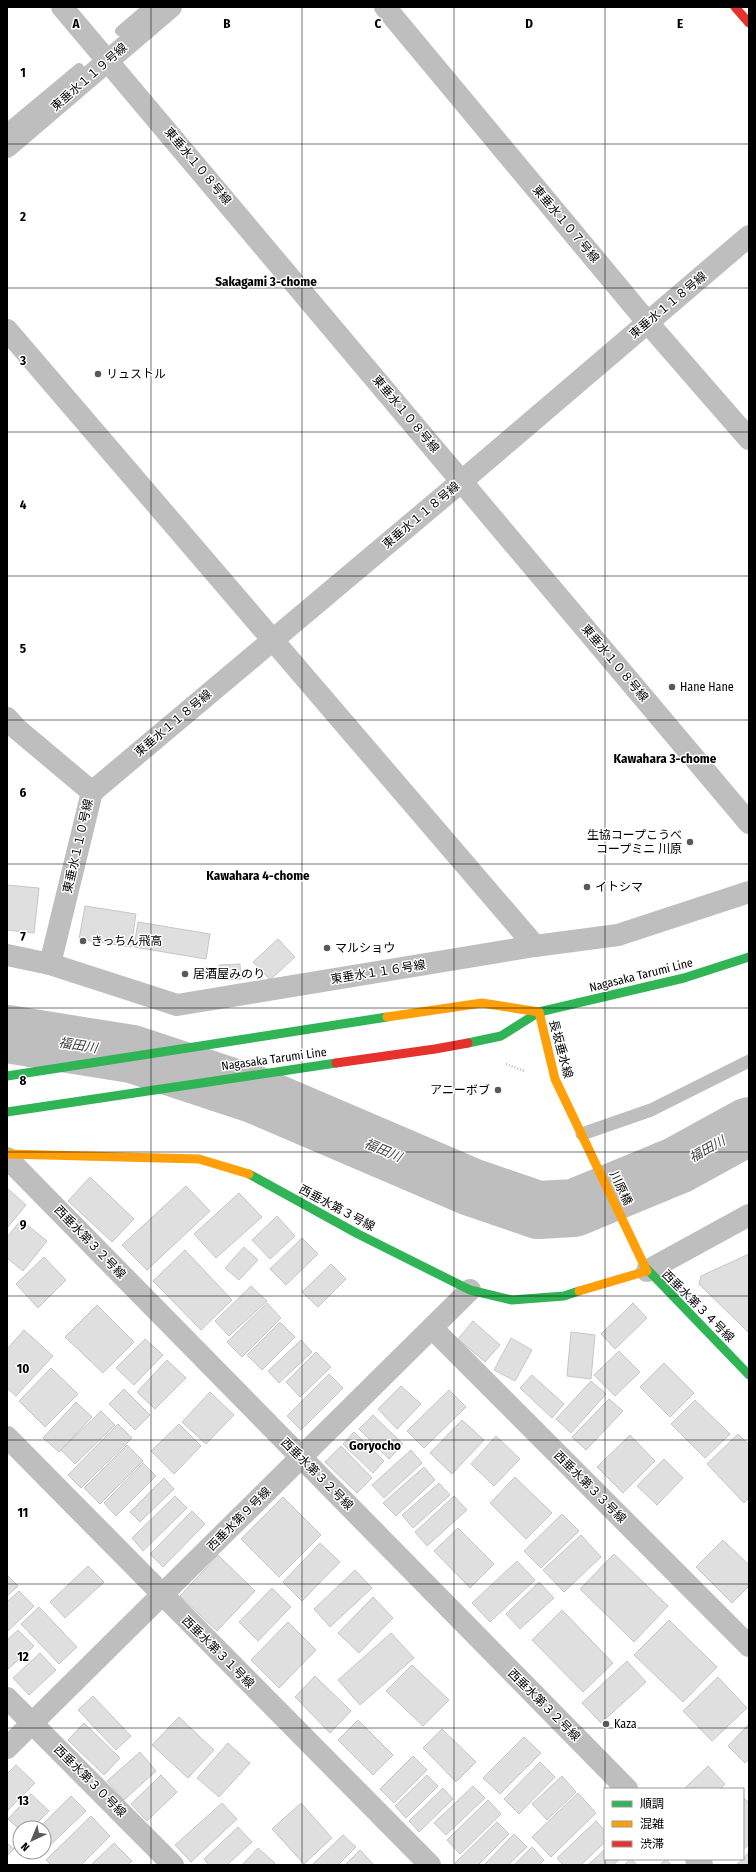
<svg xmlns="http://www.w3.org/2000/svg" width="756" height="1872" viewBox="0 0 756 1872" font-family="'Fira Sans Condensed','Noto Sans JP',sans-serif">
<rect width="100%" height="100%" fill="#fff"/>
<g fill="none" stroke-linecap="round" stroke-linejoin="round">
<g stroke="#bebebe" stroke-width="10">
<path d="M 120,31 L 148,7"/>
<path d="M 7,128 L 79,68"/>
</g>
<path stroke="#bebebe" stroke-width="58" d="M 7,1034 L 132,1054 L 256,1095 L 471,1187 L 538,1210 L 574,1208 L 678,1165 L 749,1126"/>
</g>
<g fill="#dfdfdf" stroke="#c6c6c6">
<path d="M 7,885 L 39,888 L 34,933 L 7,930 Z"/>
<path d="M 85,906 L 136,914 L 131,947 L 79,939 Z"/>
<path d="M 138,922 L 210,934 L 206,959 L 134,947 Z"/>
<path d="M 278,939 L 295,957 L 270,980 L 253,962 Z"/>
<path d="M 240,964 L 241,979 L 221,980 L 219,965 Z"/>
<path d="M 90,1177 L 134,1219 L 112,1242 L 68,1201 Z"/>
<path d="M 186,1186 L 210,1211 L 147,1270 L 122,1245 Z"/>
<path d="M 7,1188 L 26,1205 L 7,1228 Z"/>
<path d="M 239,1193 L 262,1217 L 216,1258 L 194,1234 Z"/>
<path d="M 277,1216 L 295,1236 L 270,1259 L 252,1240 Z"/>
<path d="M 21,1220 L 47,1241 L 23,1271 L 7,1258 L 7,1237 Z"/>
<path d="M 302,1238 L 318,1254 L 286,1285 L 270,1269 Z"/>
<path d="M 244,1247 L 258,1260 L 239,1280 L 225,1268 Z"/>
<path d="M 185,1250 L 232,1300 L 201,1330 L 153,1281 Z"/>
<path d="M 749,1254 L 749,1333 L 699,1284 L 701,1276 Z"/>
<path d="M 44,1257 L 66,1280 L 38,1308 L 16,1284 Z"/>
<path d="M 331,1264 L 346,1279 L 318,1307 L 302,1292 Z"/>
<path d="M 251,1286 L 267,1301 L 229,1336 L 215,1321 Z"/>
<path d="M 267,1303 L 281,1318 L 242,1357 L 227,1342 Z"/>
<path d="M 633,1303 L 647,1318 L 615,1349 L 601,1334 Z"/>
<path d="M 97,1305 L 134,1342 L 103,1373 L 65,1337 Z"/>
<path d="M 473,1321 L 500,1345 L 485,1362 L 458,1339 Z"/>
<path d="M 280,1322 L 295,1337 L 262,1370 L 247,1355 Z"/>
<path d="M 24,1330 L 53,1356 L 16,1396 L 7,1388 L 7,1349 Z"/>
<path d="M 571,1332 L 595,1335 L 591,1379 L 567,1376 Z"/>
<path d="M 511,1338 L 532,1350 L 515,1381 L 494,1370 Z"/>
<path d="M 145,1339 L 163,1355 L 134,1385 L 116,1368 Z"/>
<path d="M 301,1340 L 312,1352 L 279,1383 L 268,1371 Z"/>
<path d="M 619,1351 L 640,1372 L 615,1396 L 594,1375 Z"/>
<path d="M 316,1352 L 331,1367 L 300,1397 L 286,1382 Z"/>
<path d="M 167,1360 L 186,1378 L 155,1409 L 137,1392 Z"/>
<path d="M 664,1363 L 694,1393 L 670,1417 L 640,1387 Z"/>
<path d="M 51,1368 L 78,1394 L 45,1427 L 19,1401 Z"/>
<path d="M 329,1374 L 343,1388 L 301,1430 L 287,1416 Z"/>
<path d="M 532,1375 L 564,1404 L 552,1418 L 520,1388 Z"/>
<path d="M 591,1381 L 606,1394 L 571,1433 L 556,1419 Z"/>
<path d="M 401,1386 L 421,1404 L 397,1429 L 378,1409 Z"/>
<path d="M 124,1389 L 150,1415 L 135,1430 L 109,1404 Z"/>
<path d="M 449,1390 L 466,1407 L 424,1448 L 407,1431 Z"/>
<path d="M 210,1392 L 234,1415 L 206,1444 L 182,1422 Z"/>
<path d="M 609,1399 L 623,1411 L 586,1450 L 572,1437 Z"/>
<path d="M 695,1400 L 730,1434 L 705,1458 L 671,1424 Z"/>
<path d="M 76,1402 L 92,1417 L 59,1452 L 43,1438 Z"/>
<path d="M 101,1411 L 115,1425 L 75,1464 L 61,1450 Z"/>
<path d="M 373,1415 L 403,1444 L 389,1459 L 359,1429 Z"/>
<path d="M 462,1420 L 484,1440 L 452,1474 L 430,1453 Z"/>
<path d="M 118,1424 L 132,1438 L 81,1488 L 68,1475 Z"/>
<path d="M 179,1424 L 201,1446 L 174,1474 L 151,1451 Z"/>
<path d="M 354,1432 L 384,1461 L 373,1473 L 343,1444 Z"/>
<path d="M 738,1434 L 749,1445 L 749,1498 L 744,1503 L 707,1464 Z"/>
<path d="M 630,1435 L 655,1461 L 623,1493 L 597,1467 Z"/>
<path d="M 496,1436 L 520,1459 L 494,1486 L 471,1464 Z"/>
<path d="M 127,1445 L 143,1461 L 100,1504 L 84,1488 Z"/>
<path d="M 341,1446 L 372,1478 L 357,1493 L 325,1462 Z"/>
<path d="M 411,1450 L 422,1463 L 384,1498 L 372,1485 Z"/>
<path d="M 664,1459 L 683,1478 L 657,1505 L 637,1486 Z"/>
<path d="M 143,1463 L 156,1476 L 116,1516 L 104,1503 Z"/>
<path d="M 424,1467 L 435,1480 L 396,1516 L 383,1503 Z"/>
<path d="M 515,1477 L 552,1513 L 526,1539 L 490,1503 Z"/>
<path d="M 164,1478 L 174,1489 L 140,1522 L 130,1512 Z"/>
<path d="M 439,1483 L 450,1495 L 413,1528 L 402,1515 Z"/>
<path d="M 175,1496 L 187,1508 L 143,1551 L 132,1538 Z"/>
<path d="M 454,1496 L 467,1510 L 427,1546 L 415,1532 Z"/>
<path d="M 283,1497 L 321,1535 L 279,1577 L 241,1539 Z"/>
<path d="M 192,1511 L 205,1524 L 163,1567 L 150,1554 Z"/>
<path d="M 562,1514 L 579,1531 L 541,1568 L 524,1551 Z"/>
<path d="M 458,1528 L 494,1564 L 470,1588 L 434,1551 Z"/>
<path d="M 581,1535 L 601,1557 L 564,1592 L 543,1570 Z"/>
<path d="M 723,1540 L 749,1565 L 749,1586 L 732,1603 L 696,1567 Z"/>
<path d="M 320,1543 L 340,1562 L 302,1601 L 283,1582 Z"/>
<path d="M 614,1554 L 668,1606 L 634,1642 L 580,1589 Z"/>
<path d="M 218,1555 L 255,1591 L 217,1631 L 180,1596 Z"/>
<path d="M 517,1561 L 535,1580 L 490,1622 L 472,1603 Z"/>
<path d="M 88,1566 L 104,1582 L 65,1618 L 50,1602 Z"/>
<path d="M 355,1570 L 372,1588 L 330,1627 L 314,1609 Z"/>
<path d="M 7,1575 L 18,1586 L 7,1596 Z"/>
<path d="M 539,1582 L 554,1598 L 520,1629 L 506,1614 Z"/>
<path d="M 272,1588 L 291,1607 L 258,1641 L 239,1622 Z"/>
<path d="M 19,1591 L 34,1606 L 7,1632 L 7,1602 Z"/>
<path d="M 373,1597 L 393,1618 L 359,1653 L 338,1633 Z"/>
<path d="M 39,1607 L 77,1647 L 59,1664 L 21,1624 Z"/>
<path d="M 562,1610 L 613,1663 L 583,1692 L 532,1640 Z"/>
<path d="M 669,1620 L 717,1667 L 683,1702 L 634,1655 Z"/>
<path d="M 288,1622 L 316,1650 L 279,1688 L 251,1660 Z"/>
<path d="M 18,1630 L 34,1646 L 7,1670 L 7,1640 Z"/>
<path d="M 391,1633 L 414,1658 L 360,1705 L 338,1680 Z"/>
<path d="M 40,1653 L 56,1670 L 29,1695 L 13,1678 Z"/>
<path d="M 627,1661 L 646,1682 L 601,1723 L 582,1703 Z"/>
<path d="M 412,1665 L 449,1700 L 423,1726 L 386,1691 Z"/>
<path d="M 315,1676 L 351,1711 L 330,1733 L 295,1697 Z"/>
<path d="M 718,1677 L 747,1708 L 712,1741 L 683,1711 Z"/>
<path d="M 93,1696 L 131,1736 L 116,1750 L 78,1710 Z"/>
<path d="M 179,1717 L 214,1750 L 188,1778 L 152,1745 Z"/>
<path d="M 358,1720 L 393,1755 L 373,1775 L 338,1740 Z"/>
<path d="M 84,1723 L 120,1758 L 104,1775 L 68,1740 Z"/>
<path d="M 749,1724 L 749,1759 L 745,1763 L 728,1746 Z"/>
<path d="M 442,1729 L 476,1762 L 456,1782 L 423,1748 Z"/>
<path d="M 524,1737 L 541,1753 L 500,1794 L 483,1778 Z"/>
<path d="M 228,1743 L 250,1763 L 219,1797 L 197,1778 Z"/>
<path d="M 140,1752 L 156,1771 L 124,1800 L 107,1781 Z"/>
<path d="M 413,1756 L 427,1770 L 394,1803 L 380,1789 Z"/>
<path d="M 540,1762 L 555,1777 L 519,1814 L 504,1799 Z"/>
<path d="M 16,1765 L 35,1783 L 7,1811 L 7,1774 Z"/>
<path d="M 708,1766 L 725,1784 L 720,1789 L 684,1789 Z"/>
<path d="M 161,1775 L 177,1792 L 147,1821 L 131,1804 Z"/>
<path d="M 427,1775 L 438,1786 L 406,1818 L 395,1806 Z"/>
<path d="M 562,1776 L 576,1792 L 547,1820 L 532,1804 Z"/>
<path d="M 473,1786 L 485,1798 L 446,1835 L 434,1823 Z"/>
<path d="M 443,1788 L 453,1799 L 419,1832 L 409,1821 Z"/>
<path d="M 578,1793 L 596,1813 L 551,1857 L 532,1837 Z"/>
<path d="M 31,1794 L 49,1811 L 32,1828 L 20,1828 L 20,1830 L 8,1819 Z"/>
<path d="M 71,1796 L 86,1811 L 44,1851 L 44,1828 L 39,1828 Z"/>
<path d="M 743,1797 L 749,1803 L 749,1844 L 743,1850 Z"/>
<path d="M 488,1800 L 501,1814 L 460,1854 L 447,1840 Z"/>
<path d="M 222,1803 L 237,1819 L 191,1862 L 175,1845 Z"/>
<path d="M 301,1803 L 332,1838 L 304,1864 L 272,1829 Z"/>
<path d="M 91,1816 L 110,1836 L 81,1865 L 51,1865 L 46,1860 Z"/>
<path d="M 596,1821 L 605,1831 L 605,1842 L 581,1865 L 563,1865 L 557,1858 Z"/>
<path d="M 497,1822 L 509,1834 L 478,1865 L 457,1865 L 455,1863 Z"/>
<path d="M 238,1827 L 252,1842 L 227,1865 L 209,1865 L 204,1859 Z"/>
<path d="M 514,1834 L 527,1847 L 508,1865 L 484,1865 Z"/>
<path d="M 343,1835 L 356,1847 L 338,1865 L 312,1865 Z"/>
<path d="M 7,1843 L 14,1849 L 7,1856 Z"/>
<path d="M 114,1843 L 132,1861 L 127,1865 L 91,1865 Z"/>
<path d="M 532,1847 L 544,1860 L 539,1865 L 514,1865 Z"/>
<path d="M 258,1848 L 275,1863 L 273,1865 L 242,1865 Z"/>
<path d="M 605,1849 L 605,1859 L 620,1859 L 613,1865 L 588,1865 Z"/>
<path d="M 360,1850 L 374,1865 L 345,1865 Z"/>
<path d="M 749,1852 L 749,1865 L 736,1865 L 743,1859 Z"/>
<path d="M 631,1859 L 637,1865 L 624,1865 Z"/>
<path d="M 666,1859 L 671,1865 L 660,1865 Z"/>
</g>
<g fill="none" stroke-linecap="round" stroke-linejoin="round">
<path stroke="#b9b9b9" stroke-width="2.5" stroke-dasharray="1 2" stroke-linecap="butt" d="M 506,1064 L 524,1071"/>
<path stroke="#bebebe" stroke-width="13" d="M 582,1134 L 651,1110 L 749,1061"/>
<g stroke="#bebebe" stroke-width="22">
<path d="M 62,7 L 749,823"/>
<path d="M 385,7 L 648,323 L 749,439"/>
<path d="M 7,147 L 171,7"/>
<path d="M 7,330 L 535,946"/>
<path d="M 7,718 L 17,729 L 92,792 L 50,964"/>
<path d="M 92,792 L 462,481 L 749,236"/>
<path d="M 7,955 L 50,964 L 177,1005 L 535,946 L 618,935 L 749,892"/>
<path d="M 7,1158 L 627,1789"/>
<path d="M 647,1271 L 749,1215"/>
<path d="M 432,1328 L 749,1646"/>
<path d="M 7,1437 L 430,1865"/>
<path d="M 7,1698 L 173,1865"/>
<path d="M 7,1748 L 470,1290"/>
<path d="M 696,1859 L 702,1865"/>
</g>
<g stroke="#30b455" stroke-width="9">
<path d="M 468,1043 L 501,1036 L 539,1012 L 684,978 L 749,957"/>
<path d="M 7,1076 L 387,1017"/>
<path d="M 7,1112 L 336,1063"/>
<path d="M 249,1174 L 358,1234 L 470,1290 L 512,1300 L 564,1296 L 579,1291"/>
<path d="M 645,1267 L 749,1375"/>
</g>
<g stroke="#ff9f0a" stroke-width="9">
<path d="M 539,1012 L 555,1079 L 645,1267"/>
<path d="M 387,1017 L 482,1003 L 539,1012"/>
<path d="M 7,1154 L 199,1159 L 249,1174"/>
<path d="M 579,1291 L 647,1271"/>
</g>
<g stroke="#e5322d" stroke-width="9">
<path d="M 735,7 L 749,23"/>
<path d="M 336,1063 L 435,1049 L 468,1043"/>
</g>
</g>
<path fill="none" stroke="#000" stroke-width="1" stroke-opacity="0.55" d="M 151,7 L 151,1865M 302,7 L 302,1865M 454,7 L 454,1865M 605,7 L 605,1865M 7,144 L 749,144M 7,288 L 749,288M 7,432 L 749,432M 7,576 L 749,576M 7,720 L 749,720M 7,864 L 749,864M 7,1008 L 749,1008M 7,1152 L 749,1152M 7,1296 L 749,1296M 7,1440 L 749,1440M 7,1584 L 749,1584M 7,1728 L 749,1728"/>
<g fill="#595959" stroke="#fff" stroke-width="1.5">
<circle cx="98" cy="374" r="4"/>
<circle cx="672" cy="687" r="4"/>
<circle cx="690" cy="842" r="4"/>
<circle cx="587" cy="887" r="4"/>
<circle cx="83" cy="941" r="4"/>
<circle cx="327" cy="948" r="4"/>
<circle cx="185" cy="974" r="4"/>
<circle cx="498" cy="1090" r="4"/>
<circle cx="606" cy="1724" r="4"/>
</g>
<g text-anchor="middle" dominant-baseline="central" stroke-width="3" stroke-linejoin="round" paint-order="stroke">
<g font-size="12" fill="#000" stroke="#fff">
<text transform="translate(89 77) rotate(-41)">東垂水１１９号線</text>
<text transform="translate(198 166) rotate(50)">東垂水１０８号線</text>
<text transform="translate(566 224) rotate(50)">東垂水１０７号線</text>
<text transform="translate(668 305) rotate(-40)">東垂水１１８号線</text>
<text transform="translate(406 414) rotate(50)">東垂水１０８号線</text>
<text transform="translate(421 515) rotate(-40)">東垂水１１８号線</text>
<text transform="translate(615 663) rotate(50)">東垂水１０８号線</text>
<text transform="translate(173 723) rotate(-40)">東垂水１１８号線</text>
<text transform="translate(78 846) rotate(-77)">東垂水１１０号線</text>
<text transform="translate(378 972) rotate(-9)">東垂水１１６号線</text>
<text transform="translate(641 975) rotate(-14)">Nagasaka Tarumi Line</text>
<text transform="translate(561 1049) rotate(75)">長坂垂水線</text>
<text transform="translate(274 1059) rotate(-8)">Nagasaka Tarumi Line</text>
<text transform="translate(621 1188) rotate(65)">川原橋</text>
<text transform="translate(337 1208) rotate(28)">西垂水第３号線</text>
<text transform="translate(90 1242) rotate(46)">西垂水第３２号線</text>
<text transform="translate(698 1306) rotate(45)">西垂水第３４号線</text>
<text transform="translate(317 1474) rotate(45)">西垂水第３２号線</text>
<text transform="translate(590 1487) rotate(45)">西垂水第３３号線</text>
<text transform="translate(239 1519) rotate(-45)">西垂水第９号線</text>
<text transform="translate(218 1652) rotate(45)">西垂水第３１号線</text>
<text transform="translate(544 1705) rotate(45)">西垂水第３２号線</text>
<text transform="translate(90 1781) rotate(45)">西垂水第３０号線</text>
</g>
<g font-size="12" fill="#000" stroke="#fff" text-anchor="start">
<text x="106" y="374">リュストル</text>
<text x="680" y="687">Hane Hane</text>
<text x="682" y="835" text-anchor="end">生協コープこうべ<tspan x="682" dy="14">コープミニ 川原</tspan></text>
<text x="595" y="887">イトシマ</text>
<text x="91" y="941">きっちん飛高</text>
<text x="335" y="948">マルショウ</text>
<text x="193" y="974">居酒屋みのり</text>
<text x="490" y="1090" text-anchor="end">アニーボブ</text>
<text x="614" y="1724">Kaza</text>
</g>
<g font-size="13" font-weight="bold" fill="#000" stroke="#fff">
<text x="266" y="281">Sakagami 3-chome</text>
<text x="665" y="758">Kawahara 3-chome</text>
<text x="258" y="875">Kawahara 4-chome</text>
<text x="375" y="1445">Goryocho</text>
</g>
<g font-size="13" font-style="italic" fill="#434343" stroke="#fff">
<text transform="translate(78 1045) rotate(9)">福田川</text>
<text transform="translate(707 1149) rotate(-29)">福田川</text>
<text transform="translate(383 1150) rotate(23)">福田川</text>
</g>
</g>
<g font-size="13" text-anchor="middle" font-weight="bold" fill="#000" stroke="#fff" stroke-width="3" stroke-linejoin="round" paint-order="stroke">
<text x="76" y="28">A</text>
<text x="227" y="28">B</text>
<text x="378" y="28">C</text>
<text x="529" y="28">D</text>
<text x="680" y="28">E</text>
<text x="23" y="77">1</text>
<text x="23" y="221">2</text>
<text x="23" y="365">3</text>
<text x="23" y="509">4</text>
<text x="23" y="653">5</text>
<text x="23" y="797">6</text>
<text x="23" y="941">7</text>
<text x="23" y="1085">8</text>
<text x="23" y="1229">9</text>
<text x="23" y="1373">10</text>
<text x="23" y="1517">11</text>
<text x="23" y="1661">12</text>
<text x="23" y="1805">13</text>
</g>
<rect width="756" height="1872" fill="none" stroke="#000000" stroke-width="16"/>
<rect x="604" y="1788" width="140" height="72" fill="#ffffff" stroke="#999999"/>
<rect x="612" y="1801" width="20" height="6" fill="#30b455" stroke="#999999"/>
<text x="640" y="1808" font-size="12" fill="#000000">順調</text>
<rect x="612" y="1821" width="20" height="6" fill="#ff9f0a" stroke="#999999"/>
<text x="640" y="1828" font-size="12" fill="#000000">混雑</text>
<rect x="612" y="1841" width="20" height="6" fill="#e5322d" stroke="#999999"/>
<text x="640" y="1848" font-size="12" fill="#000000">渋滞</text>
<g transform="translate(32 1840) rotate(224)"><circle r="19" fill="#ffffff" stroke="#999999"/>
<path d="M0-3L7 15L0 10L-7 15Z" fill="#595959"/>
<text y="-6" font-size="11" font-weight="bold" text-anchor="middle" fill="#000000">N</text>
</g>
</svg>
